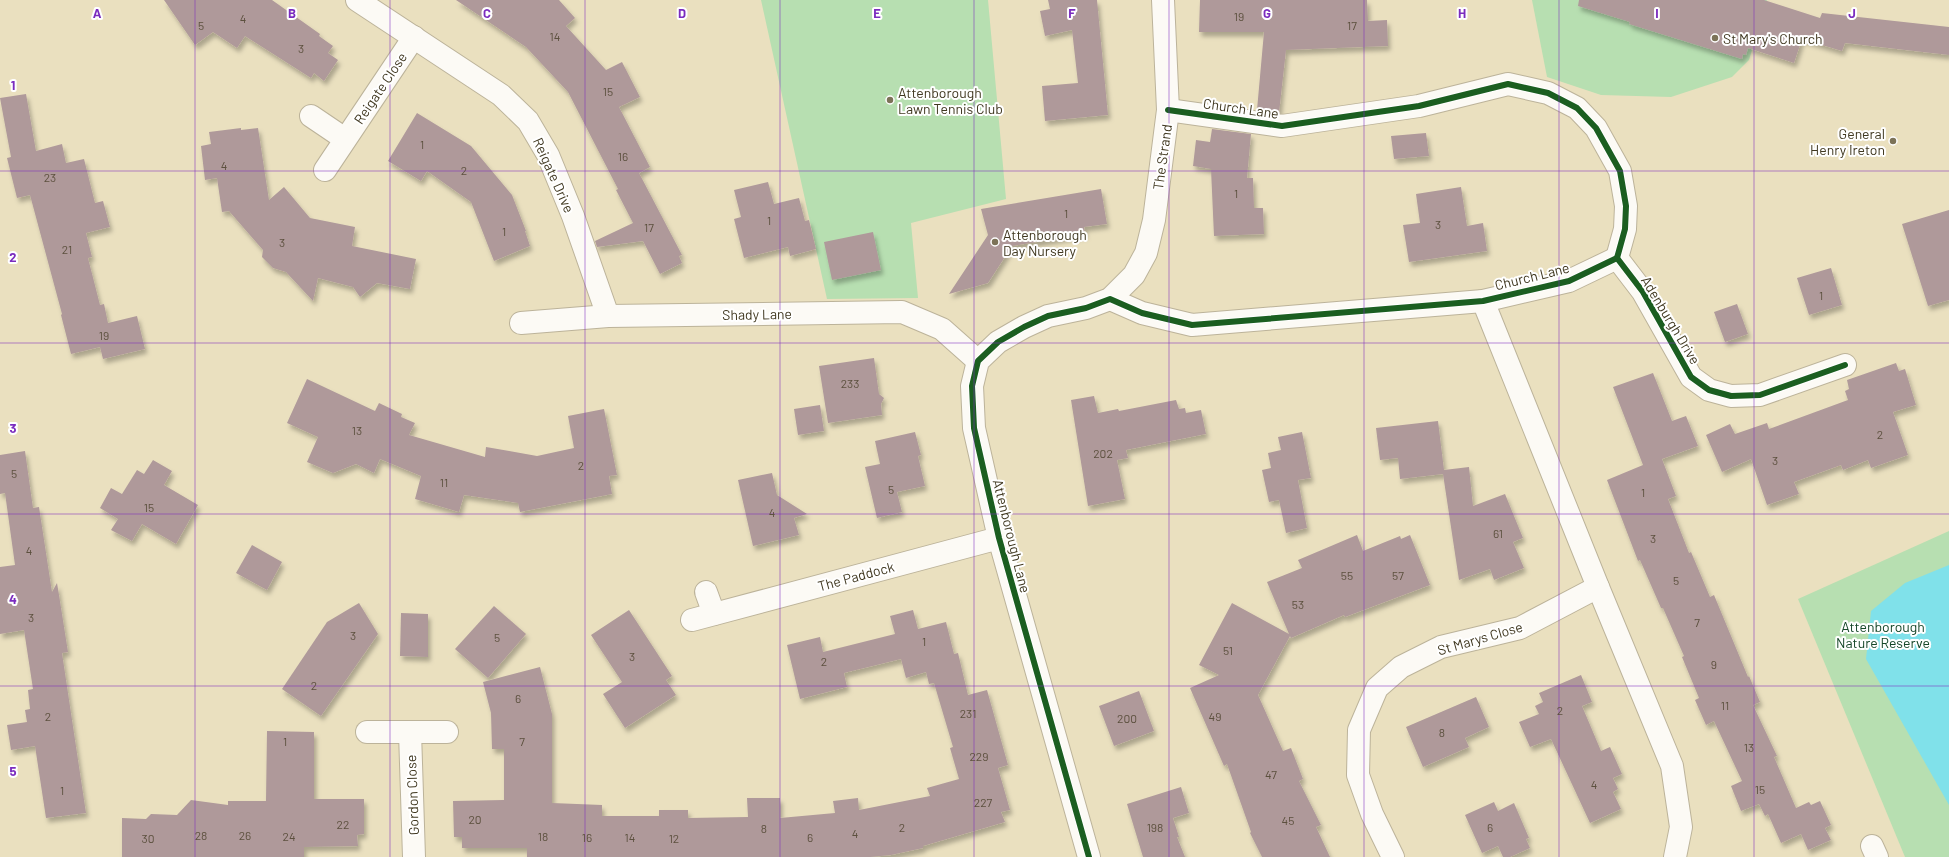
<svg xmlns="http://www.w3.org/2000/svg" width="1949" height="857" viewBox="0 0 1949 857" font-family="Barlow,sans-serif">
<defs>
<filter id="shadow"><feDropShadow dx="2.5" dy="4.5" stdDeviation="2" flood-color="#0004"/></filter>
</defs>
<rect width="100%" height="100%" fill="#eae0bf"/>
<g fill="#b7dfb1">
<path d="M 761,0 L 988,0 L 1006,199 L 911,223 L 918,298 L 827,299 Z"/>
<path d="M 1532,0 L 1767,0 L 1749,60 L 1732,77 L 1671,97 L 1601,95 L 1547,77 Z"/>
<path d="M 1949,531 L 1949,857 L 1905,857 L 1798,599 Z"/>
</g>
<path fill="#80e1ea" d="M 1949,565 L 1949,805 L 1866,659 L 1871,611 L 1905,583 Z"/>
<g fill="#af999a" filter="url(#shadow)">
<path d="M 164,0 L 272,0 L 320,34 L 319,36 L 333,46 L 328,53 L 338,60 L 324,81 L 314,73 L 311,78 L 245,36 L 237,48 L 213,32 L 195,45 Z"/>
<path d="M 456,0 L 559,0 L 575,18 L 566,26 L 606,70 L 622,62 L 640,97 L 619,107 L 650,167 L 639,173 L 682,255 L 679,256 L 682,263 L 660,274 L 643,241 L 597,247 L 595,241 L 633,223 L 616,190 L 618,189 L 568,92 L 526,47 Z"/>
<path d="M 1048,0 L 1097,0 L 1108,115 L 1045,121 L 1042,86 L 1078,83 L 1072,30 L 1045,36 L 1040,11 L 1050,9 Z"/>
<path d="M 1200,0 L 1367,0 L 1368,21 L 1387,20 L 1388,46 L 1286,50 L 1279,113 L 1257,110 L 1264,32 L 1199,32 Z"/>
<path d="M 1579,0 L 1764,0 L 1820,18 L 1822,13 L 1949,27 L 1949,55 L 1845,43 L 1842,51 L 1802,39 L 1794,63 L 1748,48 L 1746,55 L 1743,54 L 1742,59 L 1629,24 L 1630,22 L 1578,6 Z"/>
<path d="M 26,94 L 36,151 L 62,144 L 66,163 L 84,159 L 95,203 L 103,201 L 110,227 L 86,233 L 92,257 L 88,258 L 100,305 L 104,304 L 108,323 L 137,316 L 145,349 L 103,359 L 100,347 L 71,354 L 61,315 L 62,314 L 30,195 L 17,198 L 7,158 L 11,157 L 0,98 Z"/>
<path d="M 417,113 L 471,146 L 512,195 L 526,231 L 525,231 L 530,246 L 494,261 L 471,202 L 427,171 L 421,181 L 388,161 Z"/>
<path d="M 241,128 L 241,130 L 258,128 L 269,200 L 284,187 L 310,218 L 355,227 L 352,246 L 416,259 L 410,289 L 377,283 L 360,297 L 353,287 L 318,278 L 313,301 L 286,272 L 273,268 L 262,257 L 263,250 L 229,211 L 222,212 L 217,178 L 205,180 L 201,146 L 211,144 L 209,132 Z"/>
<path d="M 1212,129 L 1251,134 L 1247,178 L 1253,178 L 1254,208 L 1263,208 L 1264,234 L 1214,236 L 1211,169 L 1193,166 L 1196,140 L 1210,142 Z"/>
<path d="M 1426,133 L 1429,156 L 1394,159 L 1391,136 Z"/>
<path d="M 768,182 L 774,204 L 799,198 L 805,221 L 809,220 L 816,249 L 790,256 L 788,247 L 744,258 L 734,219 L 741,217 L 734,190 Z"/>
<path d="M 1461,187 L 1467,226 L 1483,223 L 1487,251 L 1409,262 L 1403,225 L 1420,223 L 1416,194 Z"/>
<path d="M 1101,189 L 1107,224 L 1084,227 L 1085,234 L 1012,246 L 988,283 L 949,294 L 988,235 L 981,209 Z"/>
<path d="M 1949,210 L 1949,300 L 1928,306 L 1902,224 Z"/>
<path d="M 873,232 L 881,270 L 832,280 L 824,242 Z"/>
<path d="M 1831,268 L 1842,305 L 1809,315 L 1797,278 Z"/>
<path d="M 1737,304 L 1748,334 L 1725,342 L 1714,312 Z"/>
<path d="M 874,358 L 879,394 L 884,398 L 881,404 L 882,415 L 828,423 L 819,366 Z"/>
<path d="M 1896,363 L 1899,371 L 1905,369 L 1916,405 L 1893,412 L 1908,455 L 1871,468 L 1868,460 L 1843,470 L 1841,465 L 1794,482 L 1799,494 L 1767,505 L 1751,459 L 1722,472 L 1706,435 L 1730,424 L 1735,434 L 1767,423 L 1769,429 L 1848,400 L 1845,391 L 1849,389 L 1847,380 Z"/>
<path d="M 1653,373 L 1672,421 L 1686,416 L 1698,446 L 1662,459 L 1676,496 L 1668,499 L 1689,553 L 1691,552 L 1710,597 L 1714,595 L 1748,677 L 1749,676 L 1760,702 L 1753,705 L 1777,756 L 1774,757 L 1796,808 L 1809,802 L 1811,805 L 1820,801 L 1831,825 L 1825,828 L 1831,840 L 1808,850 L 1801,834 L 1781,843 L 1768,814 L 1765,816 L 1759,804 L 1741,811 L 1731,786 L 1742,781 L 1714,721 L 1706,725 L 1695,700 L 1699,698 L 1682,657 L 1684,656 L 1663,608 L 1661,608 L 1640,560 L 1638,561 L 1607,480 L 1643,465 L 1613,387 Z"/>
<path d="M 307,379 L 375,411 L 379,403 L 402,414 L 401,417 L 415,423 L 409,435 L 485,457 L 486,447 L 537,456 L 574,448 L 568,416 L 604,409 L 617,475 L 609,476 L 612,494 L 520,512 L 518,503 L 464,495 L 459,512 L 415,499 L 421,476 L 380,459 L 374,473 L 356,464 L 333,473 L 307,462 L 318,437 L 287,423 Z"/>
<path d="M 1094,396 L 1098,413 L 1118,409 L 1119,411 L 1176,400 L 1179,409 L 1185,408 L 1186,413 L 1201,410 L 1206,434 L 1126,450 L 1128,458 L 1117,460 L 1125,499 L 1088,506 L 1071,400 Z"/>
<path d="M 820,405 L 824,431 L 798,435 L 794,409 Z"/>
<path d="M 1438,421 L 1444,470 L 1469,467 L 1473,506 L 1505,494 L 1523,538 L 1513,542 L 1524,568 L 1494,580 L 1490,569 L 1459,580 L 1443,474 L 1400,479 L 1398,458 L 1380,460 L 1376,428 Z"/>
<path d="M 915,432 L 921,455 L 918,456 L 925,486 L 897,492 L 902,512 L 877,518 L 865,467 L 880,464 L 875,441 Z"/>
<path d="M 1302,432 L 1311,478 L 1298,480 L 1307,528 L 1286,533 L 1279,500 L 1269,502 L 1262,470 L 1271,468 L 1268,453 L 1281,450 L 1278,437 Z"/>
<path d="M 25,451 L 33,508 L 39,507 L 52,592 L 57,583 L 59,595 L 68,652 L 62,653 L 86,813 L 46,818 L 35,746 L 11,750 L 7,725 L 27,722 L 25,710 L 30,709 L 28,690 L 33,689 L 24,630 L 0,634 L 0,567 L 15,565 L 5,493 L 0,494 L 0,455 Z"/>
<path d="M 153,460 L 172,471 L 164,485 L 198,505 L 176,544 L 142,524 L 132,541 L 111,530 L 118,519 L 100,508 L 111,488 L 122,494 L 137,470 L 144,474 Z"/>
<path d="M 772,473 L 777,495 L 807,514 L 794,518 L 799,535 L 753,546 L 738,480 Z"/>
<path d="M 1357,535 L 1363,551 L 1400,536 L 1401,539 L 1410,535 L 1430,585 L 1345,617 L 1344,615 L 1291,638 L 1290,636 L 1258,695 L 1283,751 L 1291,748 L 1303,779 L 1299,781 L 1321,825 L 1316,827 L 1330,857 L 1262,857 L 1250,833 L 1251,832 L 1227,764 L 1224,766 L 1190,688 L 1219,675 L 1199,665 L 1232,603 L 1289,634 L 1267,582 L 1302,568 L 1298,560 Z"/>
<path d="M 252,545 L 282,562 L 267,590 L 236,573 Z"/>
<path d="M 359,603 L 378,634 L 321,716 L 282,689 L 327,622 Z"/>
<path d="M 494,606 L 526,634 L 488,678 L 455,649 Z"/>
<path d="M 629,610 L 672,676 L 666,680 L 676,695 L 625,728 L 603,694 L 622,682 L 591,635 Z"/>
<path d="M 913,610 L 918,629 L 946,622 L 954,654 L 958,653 L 968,695 L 987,690 L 1008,765 L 998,768 L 1010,810 L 1001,812 L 1005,822 L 923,846 L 923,848 L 891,855 L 870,857 L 527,857 L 527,848 L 462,848 L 462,837 L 454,837 L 453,801 L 504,800 L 504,749 L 492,749 L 491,713 L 483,682 L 540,667 L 552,714 L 552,803 L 602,805 L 602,816 L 659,816 L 659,810 L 688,810 L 688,818 L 748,817 L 747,798 L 780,798 L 780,818 L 835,813 L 833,801 L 858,798 L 859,810 L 930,796 L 927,788 L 959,779 L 950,748 L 953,747 L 934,683 L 929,684 L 926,672 L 906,678 L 901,659 L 844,673 L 847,687 L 800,699 L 787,645 L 820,637 L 823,652 L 895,634 L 890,616 Z"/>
<path d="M 401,613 L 428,614 L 428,657 L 400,656 Z"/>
<path d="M 1581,675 L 1592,702 L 1582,706 L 1601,751 L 1610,747 L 1622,774 L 1613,778 L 1618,789 L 1613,792 L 1621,809 L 1590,823 L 1551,739 L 1530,747 L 1519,722 L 1539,714 L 1535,706 L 1543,702 L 1539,693 Z"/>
<path d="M 1139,691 L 1154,731 L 1114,746 L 1099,706 Z"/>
<path d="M 1476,697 L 1489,727 L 1465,738 L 1469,747 L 1423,767 L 1406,727 Z"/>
<path d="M 267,731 L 314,732 L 314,799 L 364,799 L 364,834 L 357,835 L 358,846 L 304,847 L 304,857 L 122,857 L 122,818 L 146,819 L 151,814 L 177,815 L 191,800 L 228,805 L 228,801 L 266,801 Z"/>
<path d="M 1181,787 L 1189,813 L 1173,818 L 1179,837 L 1177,837 L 1185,857 L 1143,857 L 1127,804 Z"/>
<path d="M 1494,802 L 1498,811 L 1514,803 L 1529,838 L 1526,839 L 1530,848 L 1510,857 L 1503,857 L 1498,846 L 1482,853 L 1465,815 Z"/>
</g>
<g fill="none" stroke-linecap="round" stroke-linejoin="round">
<defs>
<g id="minor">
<path d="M 357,0 L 501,95 L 528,121 L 548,155 L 573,216 L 608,316"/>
<path d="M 1168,110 L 1282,126 L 1419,106 L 1508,84 L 1548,93 L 1577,108 L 1596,128 L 1620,171 L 1626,206 L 1625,229 L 1617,258"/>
<path d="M 311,116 L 345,139"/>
<path d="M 325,170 L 414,37"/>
<path d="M 1617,258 L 1643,292 L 1691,377 L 1709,390 L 1731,396 L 1760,395 L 1845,365"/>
<path d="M 1110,299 L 1142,313 L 1192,325 L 1483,301 L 1569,281 L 1617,258"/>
<path d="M 1483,301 L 1598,587 L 1672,766 L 1681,827 L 1675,857"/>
<path d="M 521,323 L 608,316 L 902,312 L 942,329 L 978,361"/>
<path d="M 706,592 L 714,614"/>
<path d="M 692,620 L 999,538"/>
<path d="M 367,732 L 447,732"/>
<path d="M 410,732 L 414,857"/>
<path d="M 1872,846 L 1877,857"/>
<path d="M 1089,857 L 999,538 L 974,428 L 972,386 L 978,361 L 998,342 L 1024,327 L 1048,316 L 1086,308 L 1110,299 L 1134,275 L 1146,253 L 1154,220 L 1168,110 L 1163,0"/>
<path d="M 1393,857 L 1372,814 L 1358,775 L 1359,730 L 1377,688 L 1401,667 L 1441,647 L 1520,628 L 1598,587"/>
</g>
</defs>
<use href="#minor" stroke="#bcb39a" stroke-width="24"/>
<use href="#minor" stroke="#fcfaf5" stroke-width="22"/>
<defs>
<g id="cycleway">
<path d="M 1168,110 L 1282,126 L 1419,106 L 1508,84 L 1548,93 L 1577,108 L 1596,128 L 1620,171 L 1626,206 L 1625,229 L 1617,258"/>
<path d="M 1617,258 L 1643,292 L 1691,377 L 1709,390 L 1731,396 L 1760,395 L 1845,365"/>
<path d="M 1089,857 L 999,538 L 974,428 L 972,386 L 978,361 L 998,342 L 1024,327 L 1048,316 L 1086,308 L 1110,299 L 1142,313 L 1192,325 L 1483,301 L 1569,281 L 1617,258"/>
</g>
</defs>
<use href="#cycleway" stroke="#fff" stroke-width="8"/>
<use href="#cycleway" stroke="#1b5e20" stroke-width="6"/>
</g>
<path fill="none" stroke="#7b2cbf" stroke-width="1" stroke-opacity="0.55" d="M 195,0 L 195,857M 390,0 L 390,857M 585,0 L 585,857M 780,0 L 780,857M 974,0 L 974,857M 1169,0 L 1169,857M 1364,0 L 1364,857M 1559,0 L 1559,857M 1754,0 L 1754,857M 0,171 L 1949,171M 0,343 L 1949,343M 0,514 L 1949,514M 0,686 L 1949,686"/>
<g fill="#7c7358" stroke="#fff" stroke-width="1.5">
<circle cx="1715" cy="38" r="4"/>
<circle cx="890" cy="100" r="4"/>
<circle cx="1893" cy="141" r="4"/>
<circle cx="995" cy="242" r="4"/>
</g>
<g text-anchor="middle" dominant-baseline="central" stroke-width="4" stroke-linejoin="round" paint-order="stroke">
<g font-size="12" fill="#5c503e">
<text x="1239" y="16">19</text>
<text x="243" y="18">4</text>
<text x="201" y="25">5</text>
<text x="1352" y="25">17</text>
<text x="555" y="36">14</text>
<text x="301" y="48">3</text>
<text x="608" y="91">15</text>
<text x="422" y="144">1</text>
<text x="623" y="156">16</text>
<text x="224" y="165">4</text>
<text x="464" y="170">2</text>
<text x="50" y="177">23</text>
<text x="1236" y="193">1</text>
<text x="1066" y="213">1</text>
<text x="769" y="220">1</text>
<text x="1438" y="224">3</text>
<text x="649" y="227">17</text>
<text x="504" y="231">1</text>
<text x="282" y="242">3</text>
<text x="67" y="249">21</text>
<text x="1821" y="295">1</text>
<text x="104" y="335">19</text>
<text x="850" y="383">233</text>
<text x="357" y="430">13</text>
<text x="1880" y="434">2</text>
<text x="1103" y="453">202</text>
<text x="1775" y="460">3</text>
<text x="581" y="465">2</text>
<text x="14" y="473">5</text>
<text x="444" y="482">11</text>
<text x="891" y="489">5</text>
<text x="1643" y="492">1</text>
<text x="149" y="507">15</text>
<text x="772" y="512">4</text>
<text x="1498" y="533">61</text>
<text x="1653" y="538">3</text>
<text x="29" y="550">4</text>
<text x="1347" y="575">55</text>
<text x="1398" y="575">57</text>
<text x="1676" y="580">5</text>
<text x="1298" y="604">53</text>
<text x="31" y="617">3</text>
<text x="1697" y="622">7</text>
<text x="353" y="635">3</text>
<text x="497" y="637">5</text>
<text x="924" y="641">1</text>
<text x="1228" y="650">51</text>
<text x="632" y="656">3</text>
<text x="824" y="661">2</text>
<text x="1714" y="664">9</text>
<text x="314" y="685">2</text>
<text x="518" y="698">6</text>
<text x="1725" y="705">11</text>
<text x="1560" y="710">2</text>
<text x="968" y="713">231</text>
<text x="48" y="716">2</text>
<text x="1215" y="716">49</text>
<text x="1127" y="718">200</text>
<text x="1442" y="732">8</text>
<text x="285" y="741">1</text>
<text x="522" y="741">7</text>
<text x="1749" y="747">13</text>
<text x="979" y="756">229</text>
<text x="1271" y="774">47</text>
<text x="1594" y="784">4</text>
<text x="1760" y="789">15</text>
<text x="62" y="790">1</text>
<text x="983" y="802">227</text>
<text x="475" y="819">20</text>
<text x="1288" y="820">45</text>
<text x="343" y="824">22</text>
<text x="902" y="827">2</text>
<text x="1155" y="827">198</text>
<text x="1490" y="827">6</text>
<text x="764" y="828">8</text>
<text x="855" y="833">4</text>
<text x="201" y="835">28</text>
<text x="245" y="835">26</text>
<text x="289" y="836">24</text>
<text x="543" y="836">18</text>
<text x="587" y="837">16</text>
<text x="630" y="837">14</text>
<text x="810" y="837">6</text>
<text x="148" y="838">30</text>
<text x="674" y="838">12</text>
</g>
<g font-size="14" fill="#403820" stroke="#fff" text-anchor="start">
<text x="1723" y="38">St Mary's Church</text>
<text x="898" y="92">Attenborough<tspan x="898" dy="16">Lawn Tennis Club</tspan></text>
<text x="1885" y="133" text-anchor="end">General<tspan x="1885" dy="16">Henry Ireton</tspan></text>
<text x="1003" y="234">Attenborough<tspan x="1003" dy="16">Day Nursery</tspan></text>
</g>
<g font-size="14" fill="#403820" stroke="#fff">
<text transform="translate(380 88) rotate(-56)">Reigate Close</text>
<text transform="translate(1241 108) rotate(8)">Church Lane</text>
<text transform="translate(1162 157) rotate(-82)">The Strand</text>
<text transform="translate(554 175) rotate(66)">Reigate Drive</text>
<text transform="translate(1532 276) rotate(-14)">Church Lane</text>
<text transform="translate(757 314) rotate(-1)">Shady Lane</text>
<text transform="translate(1671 320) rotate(59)">Adenburgh Drive</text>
<text transform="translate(1012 536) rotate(76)">Attenborough Lane</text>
<text transform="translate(856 576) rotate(-15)">The Paddock</text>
<text transform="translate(1480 638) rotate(-16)">St Marys Close</text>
<text transform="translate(412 795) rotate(-92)">Gordon Close</text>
</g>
<g font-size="14" fill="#154628" stroke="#fff">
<text x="1883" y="626">Attenborough<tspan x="1883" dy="16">Nature Reserve</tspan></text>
</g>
</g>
<g font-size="13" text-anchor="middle" font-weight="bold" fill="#7b2cbf" stroke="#fff" stroke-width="4" stroke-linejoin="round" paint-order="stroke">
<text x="97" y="18">A</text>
<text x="292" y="18">B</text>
<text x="487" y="18">C</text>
<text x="682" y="18">D</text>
<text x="877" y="18">E</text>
<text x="1072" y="18">F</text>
<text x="1267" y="18">G</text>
<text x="1462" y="18">H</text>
<text x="1657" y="18">I</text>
<text x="1852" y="18">J</text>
<text x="13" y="90">1</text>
<text x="13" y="262">2</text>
<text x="13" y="433">3</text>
<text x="13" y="604">4</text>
<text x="13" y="776">5</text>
</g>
</svg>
